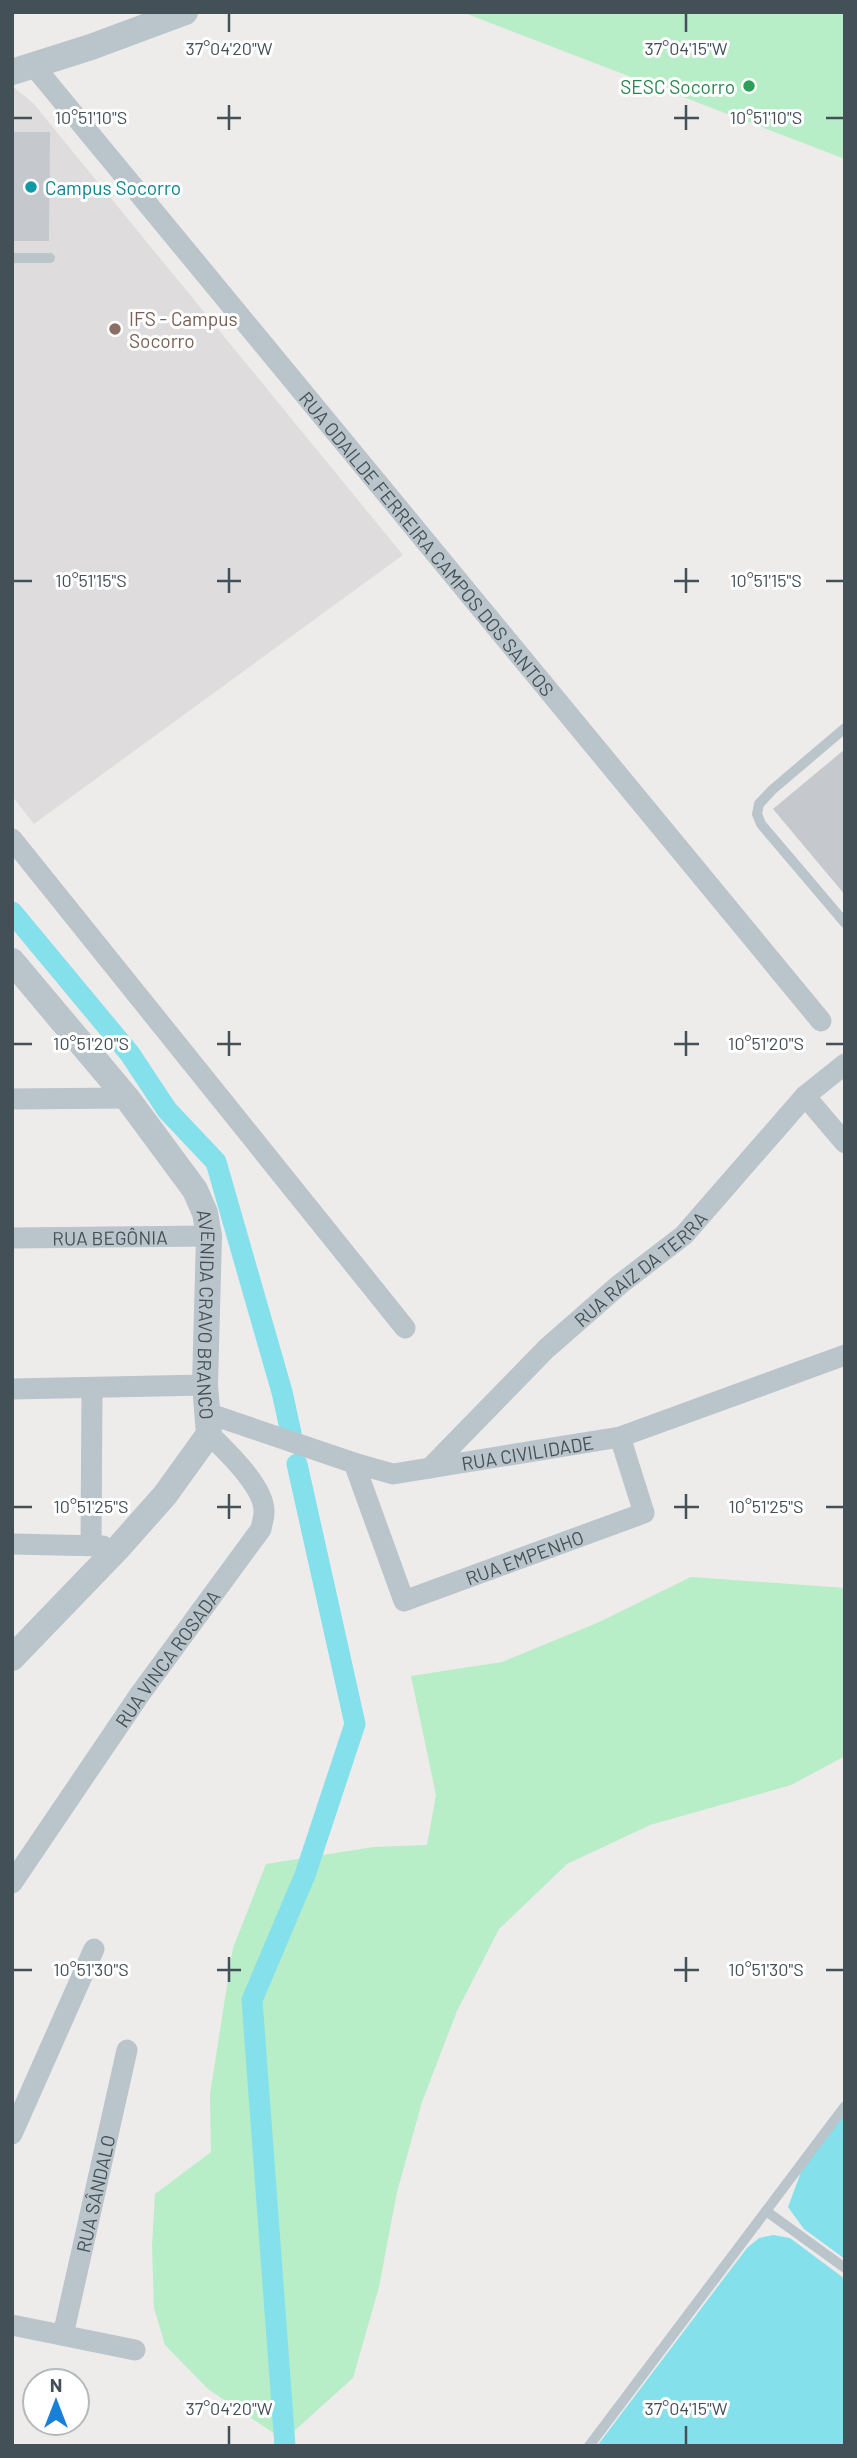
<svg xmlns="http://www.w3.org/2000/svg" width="857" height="2458" viewBox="0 0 857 2458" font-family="Barlow,sans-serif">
<rect width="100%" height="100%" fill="#eeebeb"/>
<path fill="#dfdcdd" d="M 12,86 L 33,103 L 403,555 L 34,824 L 12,796 Z"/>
<g fill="#b7edc7">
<path d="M 462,12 L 845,12 L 845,159 Z"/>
<path d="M 691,1577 L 845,1588 L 845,1756 L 791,1785 L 650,1825 L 567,1864 L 499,1929 L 457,2011 L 422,2102 L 397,2192 L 379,2287 L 353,2378 L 284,2440 L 208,2389 L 165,2345 L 154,2308 L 152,2246 L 155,2194 L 211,2152 L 210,2094 L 233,1948 L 266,1864 L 374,1847 L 427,1845 L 436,1795 L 411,1676 L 502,1662 L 597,1623 Z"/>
</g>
<g fill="#84e0eb">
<path d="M 845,2110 L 845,2259 L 804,2229 L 788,2207 L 804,2164 Z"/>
<path d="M 773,2235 L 790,2238 L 845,2279 L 845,2446 L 597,2446 L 747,2248 L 759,2238 Z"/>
</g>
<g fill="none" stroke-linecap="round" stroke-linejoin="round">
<g stroke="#84e0eb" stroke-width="21">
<path d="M 12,912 L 130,1054 L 167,1110 L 216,1162 L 282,1392 L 291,1433"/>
<path d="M 285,2446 L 252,2000 L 305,1875 L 355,1724 L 297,1464"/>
</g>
</g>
<g fill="#c5c9ce">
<path d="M 12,132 L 50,132 L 49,241 L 12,241 Z"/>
<path d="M 845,749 L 845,895 L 773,809 Z"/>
</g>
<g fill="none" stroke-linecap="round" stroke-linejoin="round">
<g stroke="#b9c4cb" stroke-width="10">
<path d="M 12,258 L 50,258"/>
<path d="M 845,728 L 772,790 L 759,804 L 757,814 L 761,824 L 845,923"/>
<path d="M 766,2211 L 845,2268"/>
<path d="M 589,2446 L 845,2106"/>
</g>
<g stroke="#b9c4cb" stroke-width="21">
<path id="s1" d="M 33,65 L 821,1021"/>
<path d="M 12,839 L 405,1328"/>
<path d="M 805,1096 L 845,1143"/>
<path d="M 12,1099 L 127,1098"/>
<path id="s2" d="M 12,1238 L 209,1236"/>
<path d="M 12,1389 L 205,1385"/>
<path id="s3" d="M 207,1413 L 354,1463 L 393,1474 L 620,1437 L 845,1355"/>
<path id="s4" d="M 354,1463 L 404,1601 L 644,1513 L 620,1437"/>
<path id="s5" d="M 430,1468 L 546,1349 L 619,1285 L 684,1235 L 805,1096 L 845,1064"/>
<path d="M 12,1544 L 103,1546"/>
<path d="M 91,1545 L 92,1389"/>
<path id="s6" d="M 12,1883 L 140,1694 L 261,1529 C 262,1523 264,1518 264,1512 C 265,1487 226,1451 209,1434"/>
<path d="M 12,2134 L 94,1949"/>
<path d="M 12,2325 L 135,2350"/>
<path id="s7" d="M 63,2335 L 127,2050"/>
</g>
<g stroke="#b9c4cb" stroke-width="26">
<path d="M 12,72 L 91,47 L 185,12"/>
<path id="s8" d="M 12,961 L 127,1098 L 195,1190 L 205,1213 L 209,1236 L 205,1385 L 209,1434 L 165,1495 L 119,1547 L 12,1658"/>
</g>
</g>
<path fill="none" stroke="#445058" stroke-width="2.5" d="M 229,14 L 229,32M 686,14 L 686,32M 229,105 L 229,130M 686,105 L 686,130M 14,118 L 32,118M 217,118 L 241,118M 674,118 L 699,118M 826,118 L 843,118M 229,568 L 229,593M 686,568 L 686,593M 14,581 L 32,581M 217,581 L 241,581M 674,581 L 699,581M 826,581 L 843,581M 229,1031 L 229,1056M 686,1031 L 686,1056M 14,1044 L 32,1044M 217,1044 L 241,1044M 674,1044 L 699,1044M 826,1044 L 843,1044M 229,1494 L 229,1519M 686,1494 L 686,1519M 14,1507 L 32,1507M 217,1507 L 241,1507M 674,1507 L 699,1507M 826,1507 L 843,1507M 229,1957 L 229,1982M 686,1957 L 686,1982M 14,1970 L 32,1970M 217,1970 L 241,1970M 674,1970 L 699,1970M 826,1970 L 843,1970M 229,2426 L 229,2444M 686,2426 L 686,2444"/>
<circle fill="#2e9e5b" stroke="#fff" stroke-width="2.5" cx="749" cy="86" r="7"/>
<circle fill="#0f9aa8" stroke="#fff" stroke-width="2.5" cx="31" cy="187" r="7"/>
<circle fill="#8d6e63" stroke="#fff" stroke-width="2.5" cx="115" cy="329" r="7"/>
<g text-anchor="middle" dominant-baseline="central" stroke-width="6" stroke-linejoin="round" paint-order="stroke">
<g font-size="19" fill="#27864d" stroke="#fff" text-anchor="end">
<text x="735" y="86">SESC Socorro</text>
</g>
<g font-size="19" fill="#0d838f" stroke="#fff" text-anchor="start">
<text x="45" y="187">Campus Socorro</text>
</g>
<g font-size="19" fill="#785e54" stroke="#fff" text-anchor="start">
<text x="129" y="318">IFS - Campus<tspan x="129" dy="22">Socorro</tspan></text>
</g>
<g font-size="19" fill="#445058" stroke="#fff">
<text stroke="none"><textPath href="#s1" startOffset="620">RUA ODAILDE FERREIRA CAMPOS DOS SANTOS</textPath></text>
<text stroke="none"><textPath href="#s2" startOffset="98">RUA BEGÔNIA</textPath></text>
<text stroke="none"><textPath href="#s5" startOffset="290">RUA RAIZ DA TERRA</textPath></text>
<text stroke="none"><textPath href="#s8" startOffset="420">AVENIDA CRAVO BRANCO</textPath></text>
<text stroke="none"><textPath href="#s3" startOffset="332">RUA CIVILIDADE</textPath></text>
<text stroke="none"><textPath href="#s4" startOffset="275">RUA EMPENHO</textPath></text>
<text stroke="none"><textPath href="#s6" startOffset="273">RUA VINCA ROSADA</textPath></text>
<text stroke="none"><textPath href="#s7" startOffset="145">RUA SÂNDALO</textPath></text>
</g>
</g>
<g font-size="18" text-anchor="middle" fill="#445058" stroke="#fff" stroke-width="6" stroke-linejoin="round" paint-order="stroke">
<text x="229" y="55">37°04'20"W</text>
<text x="686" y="55">37°04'15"W</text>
<text x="91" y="124">10°51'10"S</text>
<text x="766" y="124">10°51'10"S</text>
<text x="91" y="587">10°51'15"S</text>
<text x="766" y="587">10°51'15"S</text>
<text x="91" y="1050">10°51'20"S</text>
<text x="766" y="1050">10°51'20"S</text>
<text x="91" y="1513">10°51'25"S</text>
<text x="766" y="1513">10°51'25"S</text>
<text x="91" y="1976">10°51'30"S</text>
<text x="766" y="1976">10°51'30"S</text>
<text x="229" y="2415">37°04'20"W</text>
<text x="686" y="2415">37°04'15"W</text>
</g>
<rect width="857" height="2458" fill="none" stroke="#445058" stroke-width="28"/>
<g transform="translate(56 2402)"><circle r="33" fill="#ffffff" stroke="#b4b9bc" stroke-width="2"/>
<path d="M0-5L12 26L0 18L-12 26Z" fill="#1980da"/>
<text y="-10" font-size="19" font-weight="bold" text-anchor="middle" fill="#445058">N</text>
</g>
</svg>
